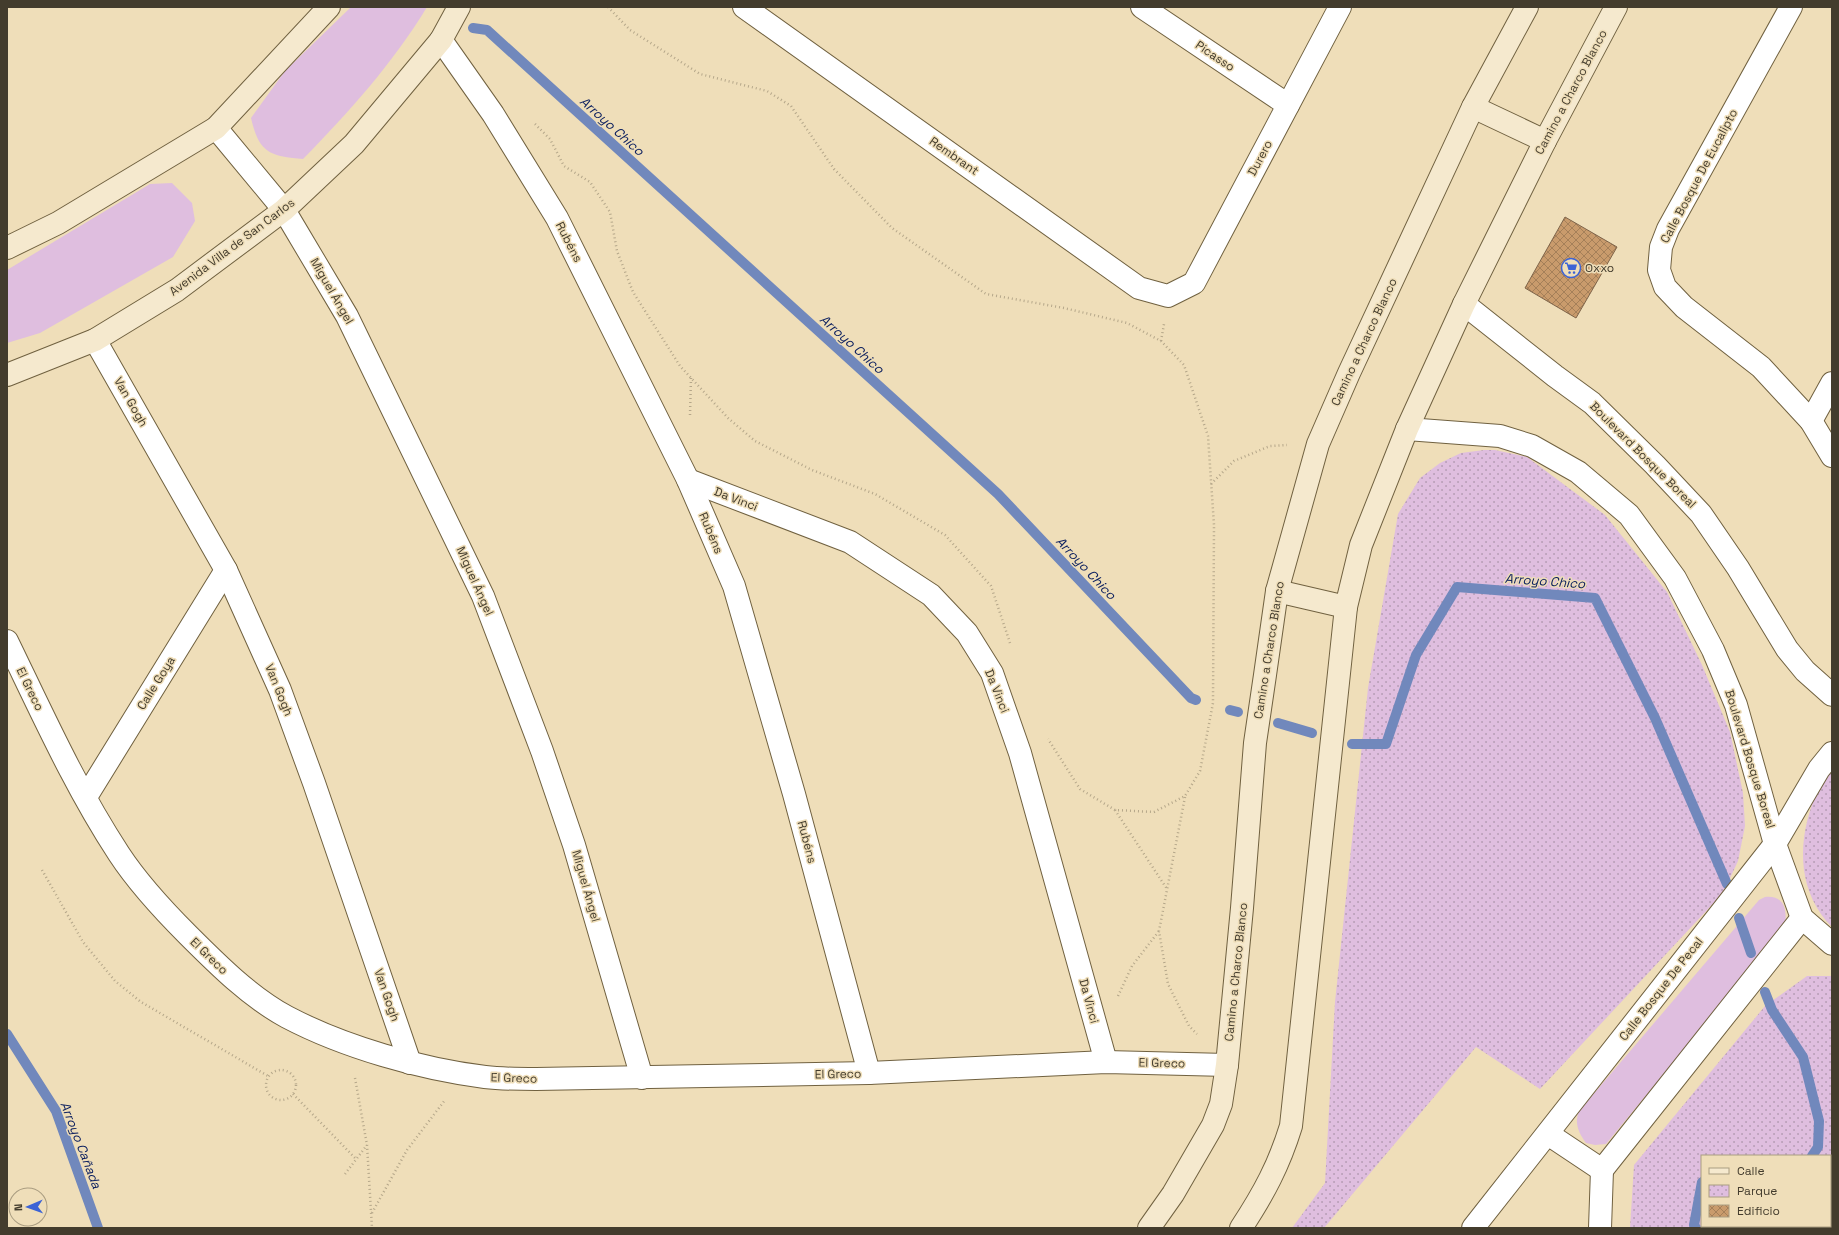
<svg xmlns="http://www.w3.org/2000/svg" width="1839" height="1235" viewBox="0 0 1839 1235" font-family="'Space Grotesk',sans-serif">
<defs>
<pattern id="park-dots" width="8" height="8" patternUnits="userSpaceOnUse"><rect width="8" height="8" fill="#dfbedf"/><path d="M2 2h.1M6 6h.1" fill="none" stroke="#b69cb5" stroke-width="1.8" stroke-linecap="round"/></pattern>
<pattern id="building-cross-hatch" width="8" height="8" patternUnits="userSpaceOnUse"><rect width="8" height="8" fill="#c99b6c"/><path d="M0 0l8 8M0 8l8-8" fill="none" stroke="#a58059"/></pattern>
</defs>
<rect width="100%" height="100%" fill="#efdeb9"/>
<g fill="#dfbedf">
<path d="M 351,7 L 427,7 C 393,63 349,112 303,159 C 270,156 259,153 251,118 L 285,71 Z"/>
<path d="M 172,183 L 192,203 L 195,221 L 173,257 L 40,333 L 7,343 L 7,270 L 150,184 Z"/>
<path d="M 1765,897 C 1785,895 1787,910 1785,927 L 1606,1144 L 1595,1145 L 1586,1143 C 1579,1133 1574,1124 1579,1111 L 1759,900 Z"/>
</g>
<g fill="url(#park-dots)" fill-rule="evenodd">
<path d="M 1484,450 L 1495,450 L 1527,457 L 1605,515 L 1667,592 L 1702,665 L 1730,732 L 1743,793 L 1745,826 L 1738,861 L 1723,893 L 1540,1089 L 1476,1047 L 1324,1228 L 1292,1228 L 1325,1183 L 1335,1002 L 1368,688 L 1398,514 L 1420,478 L 1440,463 L 1461,453 Z"/>
<path d="M 1832,771 L 1832,927 C 1799,894 1797,847 1812,805 C 1816,793 1822,779 1832,771 Z"/>
<path d="M 1807,976 L 1832,976 L 1832,1228 L 1630,1228 L 1634,1165 L 1765,1006 ZM 1702,1156 L 1830,1156 L 1830,1226 L 1702,1226 Z"/>
</g>
<g fill="none" stroke-linecap="round" stroke-linejoin="round">
<g stroke="#7188bc" stroke-width="10">
<path d="M 473,28 L 487,30 L 998,494 L 1191,698 L 1196,700"/>
<path d="M 1230,710 L 1238,712"/>
<path d="M 1278,723 L 1312,733"/>
<path d="M 1352,744 L 1386,744 L 1416,655 L 1457,587 L 1595,598 L 1655,718 L 1727,884"/>
<path d="M 1739,918 L 1751,953"/>
<path d="M 1765,992 L 1772,1010 L 1803,1057 L 1819,1121 L 1818,1147 L 1812,1156"/>
<path d="M 7,1034 L 56,1111 L 98,1228"/>
<path d="M 1696,1228 L 1694,1225 L 1702,1182"/>
</g>
</g>
<path fill="url(#building-cross-hatch)" stroke="#7e644a" d="M 1565,217 L 1617,247 L 1576,318 L 1525,288 Z"/>
<g fill="none" stroke-linecap="round" stroke-linejoin="round">
<defs>
<g id="street">
<path d="M 744,7 L 1139,288 L 1168,296 L 1194,283 L 1340,7"/>
<path d="M 1142,7 L 1288,105"/>
<path d="M 1791,7 L 1668,229 L 1661,247 L 1659,270 L 1665,287 L 1684,307 L 1761,367 L 1811,421 L 1832,456"/>
<path d="M 441,40 L 493,114 L 557,218 L 688,480 L 734,586 L 794,794 L 869,1073"/>
<path d="M 216,128 L 284,210 L 347,316 L 483,596 L 542,751 L 574,845 L 642,1078"/>
<path d="M 1464,304 L 1555,376 L 1592,403 L 1655,465 L 1701,514 L 1738,568 L 1787,649 L 1805,671 L 1832,695"/>
<path d="M 95,340 L 226,570 L 280,690 L 314,783 L 410,1063"/>
<path d="M 1811,421 L 1832,383"/>
<path d="M 1407,429 L 1500,436 L 1532,446 L 1578,472 L 1629,515 L 1675,578 L 1713,650 L 1736,705 L 1775,844 L 1802,918 L 1832,944"/>
<path d="M 688,480 L 850,542 L 931,595 L 967,633 L 992,673 L 1020,753 L 1106,1062"/>
<path d="M 7,641 C 42,713 75,787 119,854 C 138,883 163,910 188,935 C 218,965 250,997 287,1017 C 344,1047 421,1069 485,1077 C 502,1079 519,1079 536,1079 L 869,1073 L 1106,1062 L 1227,1065"/>
<path d="M 86,797 L 226,570"/>
<path d="M 1548,1134 L 1602,1170"/>
<path d="M 1602,1170 L 1802,918"/>
<path d="M 1473,1228 L 1775,844 L 1819,769 L 1832,753"/>
<path d="M 1600,1228 L 1602,1170"/>
</g>
<g id="secondary">
<path d="M 1473,107 L 1545,141"/>
<path d="M 7,248 L 58,223 L 216,128 L 329,7"/>
<path d="M 7,375 L 95,340 L 177,290 L 284,210 L 354,144 L 441,40 L 459,7"/>
<path d="M 1277,591 L 1346,607"/>
<path d="M 1149,1228 L 1173,1194 L 1213,1125 L 1221,1104 L 1227,1065 L 1242,908 L 1255,743 L 1265,675 L 1277,591 L 1318,444 L 1349,373 L 1473,107 L 1527,7"/>
<path d="M 1241,1228 C 1264,1193 1279,1165 1291,1126 L 1346,607 L 1361,545 L 1407,429 L 1464,304 L 1545,141 L 1616,7"/>
</g>
</defs>
<use href="#street" stroke="#706140" stroke-width="24"/>
<use href="#secondary" stroke="#706140" stroke-width="24"/>
<g stroke="#b5a78a" stroke-width="2.5" stroke-dasharray="1 3" stroke-linecap="butt">
<path d="M 608,7 L 630,30 L 700,74 L 767,91 L 791,106 L 834,169 L 892,228 L 986,294 L 1064,308 L 1127,323 L 1161,341 L 1184,365 L 1208,436 L 1214,525 L 1213,703 L 1200,771 L 1185,796 L 1154,812 L 1115,810 L 1080,789 L 1048,739"/>
<path d="M 535,124 L 550,139 L 564,166 L 590,182 L 610,212 L 617,251 L 633,292 L 680,366 L 728,418 L 755,441 L 812,470 L 875,494 L 945,535 L 991,586 L 1010,643"/>
<path d="M 1161,341 L 1164,324"/>
<path d="M 690,415 L 691,378"/>
<path d="M 1211,484 L 1234,461 L 1270,446 L 1287,445"/>
<path d="M 1185,797 L 1159,931 L 1168,984 L 1189,1026 L 1197,1034"/>
<path d="M 1115,810 L 1167,889"/>
<path d="M 42,870 L 83,942 L 115,981 L 141,1002 L 268,1076"/>
<path d="M 1118,996 L 1132,966 L 1159,931"/>
<circle cx="281" cy="1085" r="15"/>
<path d="M 355,1078 L 367,1145 L 372,1228"/>
<path d="M 293,1094 L 356,1159"/>
<path d="M 345,1174 L 367,1145"/>
<path d="M 372,1213 L 407,1150 L 445,1100"/>
</g>
<use href="#street" stroke="#fff" stroke-width="22"/>
<use href="#secondary" stroke="#f5e9ce" stroke-width="22"/>
</g>
<defs>
<symbol id="supermarket-ring" viewBox="-11 -11 22 22"><circle r="9.5" fill="#efdeb9" stroke="#3c63d5" stroke-width="1.5"/><path d="M-6-5.5h2.5l.6 2H6L4.5 2H-2.5L-4.4-4H-6ZM-1.5 3.2a1.3 1.3 0 1 0 .1 0ZM3 3.2a1.3 1.3 0 1 0 .1 0Z" fill="#3c63d5"/></symbol>
</defs>
<g fill-rule="evenodd">
<use href="#supermarket-ring" x="1560" y="257" width="22" height="22"/>
</g>
<g text-anchor="middle" dominant-baseline="central" stroke-width="3" stroke-linejoin="round" paint-order="stroke">
<g font-size="12" fill="#433c2d" stroke="#efdeb9">
<text transform="translate(1215 56) rotate(34)">Picasso</text>
<text transform="translate(1571 92) rotate(-62)">Camino a Charco Blanco</text>
<text transform="translate(954 156) rotate(35)">Rembrant</text>
<text transform="translate(1260 158) rotate(-62)">Durero</text>
<text transform="translate(1699 176) rotate(-62)">Calle Bosque De Eucalipto</text>
<text transform="translate(569 242) rotate(63)">Rubéns</text>
<text transform="translate(232 247) rotate(-37)">Avenida Villa de San Carlos</text>
<text transform="translate(332 291) rotate(60)">Miguel Ángel</text>
<text transform="translate(1364 342) rotate(-65)">Camino a Charco Blanco</text>
<text transform="translate(131 402) rotate(60)">Van Gogh</text>
<text transform="translate(1643 455) rotate(45)">Boulevard Bosque Boreal</text>
<text transform="translate(736 499) rotate(21)">Da Vinci</text>
<text transform="translate(711 533) rotate(67)">Rubéns</text>
<text transform="translate(475 581) rotate(66)">Miguel Ángel</text>
<text transform="translate(1269 650) rotate(-81)">Camino a Charco Blanco</text>
<text transform="translate(156 683) rotate(-58)">Calle Goya</text>
<text transform="translate(30 689) rotate(64)">El Greco</text>
<text transform="translate(279 690) rotate(68)">Van Gogh</text>
<text transform="translate(997 691) rotate(68)">Da Vinci</text>
<text transform="translate(1750 759) rotate(73)">Boulevard Bosque Boreal</text>
<text transform="translate(807 842) rotate(75)">Rubéns</text>
<text transform="translate(586 886) rotate(74)">Miguel Ángel</text>
<text transform="translate(209 956) rotate(44)">El Greco</text>
<text transform="translate(1236 972) rotate(-84)">Camino a Charco Blanco</text>
<text transform="translate(1661 989) rotate(-52)">Calle Bosque De Pecal</text>
<text transform="translate(387 995) rotate(71)">Van Gogh</text>
<text transform="translate(1089 1001) rotate(75)">Da Vinci</text>
<text transform="translate(1162 1063) rotate(1)">El Greco</text>
<text transform="translate(838 1074) rotate(-1)">El Greco</text>
<text transform="translate(514 1078) rotate(2)">El Greco</text>
</g>
<g font-size="12" fill="#433c2d" stroke="#efdeb9" text-anchor="start">
<text x="1585" y="268">Oxxo</text>
</g>
<g font-size="13" font-style="italic" fill="#0f2260" stroke="#efdeb9">
<text transform="translate(612 126) rotate(42)">Arroyo Chico</text>
<text transform="translate(852 344) rotate(42)">Arroyo Chico</text>
<text transform="translate(1086 568) rotate(47)">Arroyo Chico</text>
<text transform="translate(1545 581) rotate(4)">Arroyo Chico</text>
<text transform="translate(81 1145) rotate(69)">Arroyo Cañada</text>
</g>
</g>
<rect width="1839" height="1235" fill="none" stroke="#433c2d" stroke-width="16"/>
<rect x="1701" y="1155" width="130" height="72" fill="#efdeb9" stroke="#aa9d81"/>
<rect x="1709" y="1168" width="20" height="6" fill="#f5e9ce" stroke="#aa9d81"/>
<text x="1737" y="1175" font-size="12" fill="#433c2d">Calle</text>
<rect x="1709" y="1185" width="20" height="12" fill="url(#park-dots)" stroke="#aa9d81"/>
<text x="1737" y="1195" font-size="12" fill="#433c2d">Parque</text>
<rect x="1709" y="1205" width="20" height="12" fill="url(#building-cross-hatch)" stroke="#aa9d81"/>
<text x="1737" y="1215" font-size="12" fill="#433c2d">Edificio</text>
<g transform="translate(28 1207) rotate(268)"><circle r="19" fill="#efdeb9" stroke="#aa9d81"/>
<path d="M0-3L7 15L0 10L-7 15Z" fill="#3c63d5"/>
<text y="-6" font-size="11" font-weight="bold" text-anchor="middle" fill="#433c2d">N</text>
</g>
</svg>
